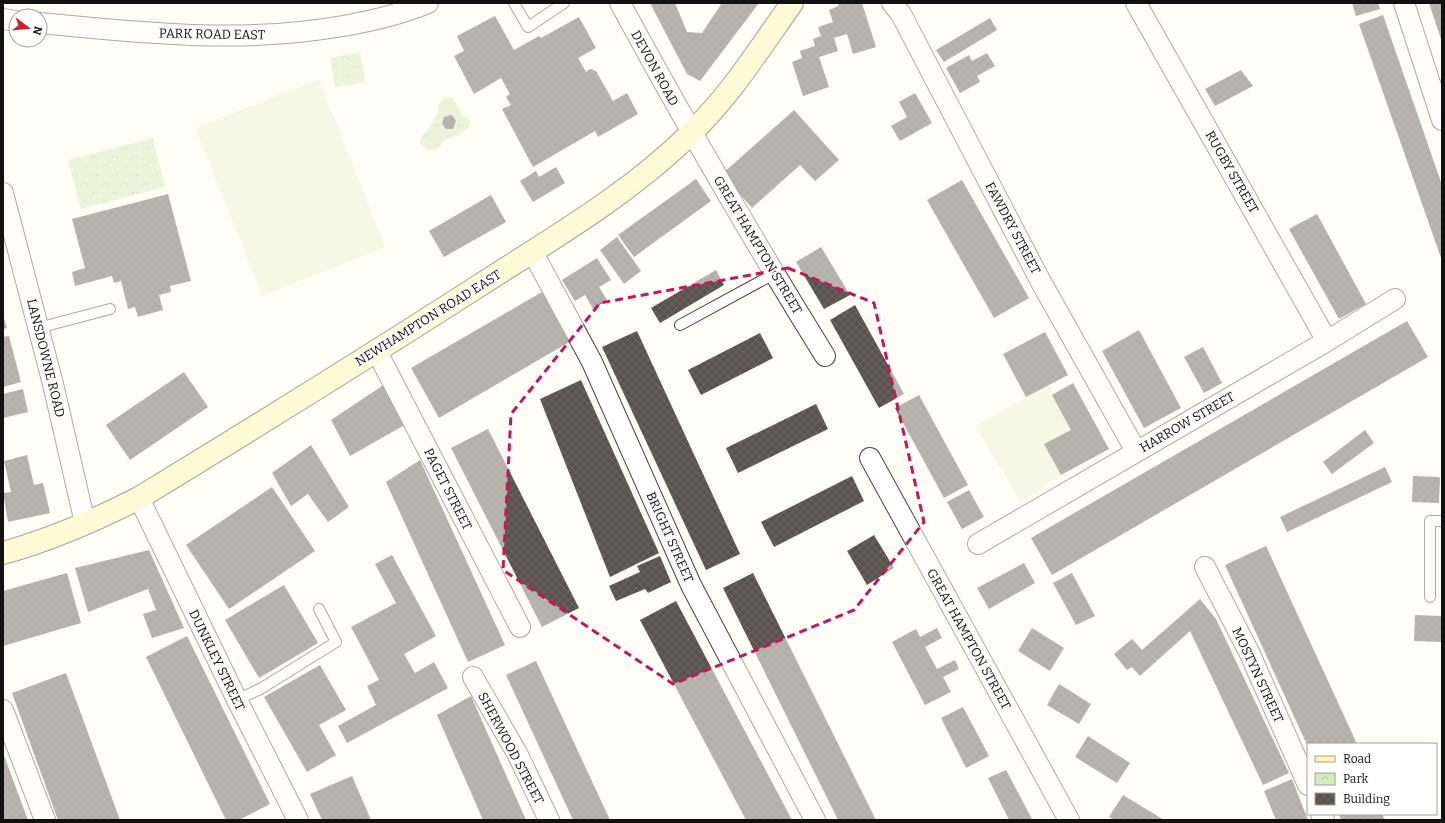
<svg xmlns="http://www.w3.org/2000/svg" width="1445" height="823" viewBox="0 0 1445 823" font-family="Bitter,serif">
<defs>
<pattern id="grass-tufts" width="24" height="20" patternUnits="userSpaceOnUse"><rect width="24" height="20" fill="#d5ebbd"/><path d="M3 7l-1-3M5 7V3M7 7l1-3M15 17l-1-3M17 17v-4M19 17l1-3" fill="none" stroke="#b6c8a1"/></pattern>
<pattern id="park-crowns" width="20" height="18" patternUnits="userSpaceOnUse"><rect width="20" height="18" fill="#d5ebbd"/><path d="M2 6a3 3 0 1 1 6 0M12 15a3 3 0 1 1 6 0" fill="none" stroke="#b6c8a1"/></pattern>
<pattern id="building-cross-hatch" width="8" height="8" patternUnits="userSpaceOnUse"><rect width="8" height="8" fill="#5a524d"/><path d="M0 0l8 8M0 8l8-8" fill="none" stroke="#6d6662"/></pattern>
</defs>
<rect width="100%" height="100%" fill="#fffdf5"/>
<path fill="url(#grass-tufts)" d="M 447,97 L 453,98 L 462,114 L 470,120 L 469,128 L 463,133 L 445,140 L 436,150 L 427,150 L 420,143 L 421,137 L 429,128 L 438,112 L 439,104 L 442,99 Z"/>
<g fill="url(#park-crowns)">
<path d="M 360,52 L 365,82 L 335,87 L 330,58 Z"/>
<path d="M 153,138 L 165,187 L 81,209 L 68,160 Z"/>
</g>
<g fill="#e6f2cf">
<path d="M 319,79 L 385,247 L 262,296 L 195,128 Z"/>
<path d="M 1049,385 L 1071,430 L 1044,444 L 1061,475 L 1021,502 L 975,426 Z"/>
</g>
<g fill="url(#building-cross-hatch)">
<path d="M 650,3 L 675,3 L 687,32 L 702,33 L 722,3 L 759,3 L 700,81 L 687,74 Z"/>
<path d="M 838,3 L 862,3 L 876,47 L 853,54 L 847,34 L 834,38 L 838,51 L 819,57 L 829,87 L 803,96 L 792,62 L 802,58 L 800,51 L 815,46 L 813,39 L 821,36 L 818,27 L 833,22 L 829,10 L 839,6 Z"/>
<path d="M 1352,3 L 1378,3 L 1380,9 L 1356,16 Z"/>
<path d="M 1429,3 L 1442,3 L 1442,42 Z"/>
<path d="M 1383,15 L 1442,185 L 1442,258 L 1441,258 L 1359,24 Z"/>
<path d="M 495,16 L 514,50 L 539,36 L 541,38 L 579,17 L 596,48 L 578,58 L 586,72 L 590,69 L 596,71 L 613,101 L 627,93 L 638,114 L 598,137 L 595,131 L 533,167 L 502,109 L 511,105 L 506,97 L 510,94 L 501,78 L 474,94 L 454,56 L 464,51 L 457,36 Z"/>
<path d="M 990,18 L 997,30 L 944,62 L 936,50 Z"/>
<path d="M 987,53 L 995,66 L 977,76 L 980,82 L 960,93 L 946,68 L 969,55 L 972,61 Z"/>
<path d="M 1241,70 L 1253,86 L 1215,106 L 1205,89 Z"/>
<path d="M 915,93 L 932,123 L 900,141 L 891,126 L 907,117 L 899,102 Z"/>
<path d="M 794,110 L 839,160 L 815,181 L 800,165 L 752,208 L 722,174 Z"/>
<path d="M 452,115 L 456,121 L 453,129 L 446,129 L 442,124 L 444,117 Z"/>
<path d="M 556,167 L 565,183 L 533,202 L 520,181 L 536,171 L 539,177 Z"/>
<path d="M 696,179 L 711,201 L 634,257 L 618,235 Z"/>
<path d="M 962,180 L 1029,298 L 994,318 L 927,200 Z"/>
<path d="M 168,194 L 191,281 L 170,286 L 171,292 L 159,295 L 163,310 L 138,317 L 135,307 L 128,309 L 121,281 L 114,283 L 112,276 L 75,286 L 72,272 L 85,268 L 72,219 Z"/>
<path d="M 491,195 L 506,222 L 444,257 L 429,231 Z"/>
<path d="M 1317,214 L 1366,304 L 1339,319 L 1289,229 Z"/>
<path d="M 617,237 L 641,271 L 624,284 L 600,250 Z"/>
<path d="M 821,247 L 850,295 L 824,309 L 796,262 Z"/>
<path d="M 597,258 L 611,280 L 599,287 L 607,300 L 593,309 L 585,295 L 575,301 L 562,280 Z"/>
<path d="M 716,270 L 724,285 L 660,323 L 651,308 Z"/>
<path d="M 542,292 L 571,341 L 439,418 L 411,368 Z"/>
<path d="M 855,305 L 904,394 L 879,408 L 830,320 Z"/>
<path d="M 3,315 L 7,328 L 3,329 Z"/>
<path d="M 1407,321 L 1428,357 L 1052,575 L 1031,538 Z"/>
<path d="M 1139,330 L 1181,408 L 1144,428 L 1102,351 Z"/>
<path d="M 637,331 L 740,554 L 706,570 L 602,347 Z"/>
<path d="M 1045,332 L 1068,375 L 1026,397 L 1003,354 Z"/>
<path d="M 760,333 L 773,358 L 701,395 L 688,370 Z"/>
<path d="M 9,336 L 21,382 L 3,387 L 3,337 Z"/>
<path d="M 1203,347 L 1222,383 L 1204,393 L 1184,357 Z"/>
<path d="M 184,372 L 208,407 L 130,460 L 106,425 Z"/>
<path d="M 581,380 L 659,553 L 610,577 L 540,399 Z"/>
<path d="M 1073,383 L 1109,449 L 1061,475 L 1044,444 L 1071,430 L 1052,395 Z"/>
<path d="M 385,384 L 408,423 L 350,456 L 331,420 Z"/>
<path d="M 23,389 L 28,412 L 3,418 L 3,394 Z"/>
<path d="M 919,395 L 968,485 L 944,498 L 895,408 Z"/>
<path d="M 816,404 L 828,429 L 738,473 L 726,448 Z"/>
<path d="M 488,429 L 579,608 L 542,627 L 451,448 Z"/>
<path d="M 1365,430 L 1374,443 L 1332,474 L 1323,462 Z"/>
<path d="M 311,445 L 349,507 L 328,522 L 308,494 L 291,506 L 272,473 Z"/>
<path d="M 27,455 L 34,485 L 43,483 L 50,513 L 8,522 L 3,493 L 11,492 L 4,461 Z"/>
<path d="M 420,460 L 505,645 L 468,662 L 386,482 Z"/>
<path d="M 1385,467 L 1392,482 L 1287,532 L 1280,517 Z"/>
<path d="M 852,476 L 864,501 L 774,547 L 761,522 Z"/>
<path d="M 1413,476 L 1440,477 L 1439,503 L 1412,502 Z"/>
<path d="M 272,487 L 315,551 L 229,609 L 186,545 Z"/>
<path d="M 969,490 L 984,517 L 962,529 L 947,502 Z"/>
<path d="M 874,535 L 894,568 L 867,585 L 847,551 Z"/>
<path d="M 1266,546 L 1357,744 L 1308,744 L 1308,747 L 1225,565 Z"/>
<path d="M 149,550 L 184,628 L 152,638 L 143,614 L 156,610 L 148,589 L 88,612 L 75,568 Z"/>
<path d="M 392,555 L 436,636 L 404,654 L 415,673 L 434,662 L 448,688 L 347,743 L 338,726 L 376,705 L 367,686 L 379,680 L 351,627 L 396,603 L 375,564 Z"/>
<path d="M 660,556 L 671,582 L 648,593 L 645,589 L 616,601 L 609,586 L 640,572 L 637,566 Z"/>
<path d="M 1024,563 L 1035,583 L 989,609 L 977,588 Z"/>
<path d="M 67,573 L 81,623 L 3,646 L 3,591 Z"/>
<path d="M 753,573 L 876,820 L 838,820 L 723,588 Z"/>
<path d="M 1072,573 L 1095,616 L 1076,625 L 1053,583 Z"/>
<path d="M 284,585 L 318,643 L 259,678 L 225,620 Z"/>
<path d="M 1200,599 L 1216,619 L 1289,773 L 1263,785 L 1190,631 L 1140,676 L 1132,667 L 1127,670 L 1114,654 L 1132,639 L 1142,650 Z"/>
<path d="M 676,601 L 792,820 L 746,820 L 640,620 Z"/>
<path d="M 1415,615 L 1442,616 L 1441,642 L 1414,641 Z"/>
<path d="M 937,628 L 942,638 L 925,647 L 937,669 L 955,660 L 959,669 L 943,677 L 951,692 L 925,705 L 892,642 L 916,629 L 920,637 Z"/>
<path d="M 1032,628 L 1064,648 L 1050,671 L 1018,651 Z"/>
<path d="M 187,636 L 270,804 L 239,820 L 226,820 L 146,657 Z"/>
<path d="M 536,661 L 610,820 L 573,820 L 506,675 Z"/>
<path d="M 320,665 L 346,710 L 319,725 L 336,755 L 307,772 L 264,697 Z"/>
<path d="M 66,673 L 120,820 L 58,820 L 12,693 Z"/>
<path d="M 1059,684 L 1091,704 L 1079,724 L 1047,705 Z"/>
<path d="M 471,696 L 526,820 L 483,820 L 437,715 Z"/>
<path d="M 963,707 L 989,756 L 966,768 L 941,718 Z"/>
<path d="M 1088,736 L 1130,763 L 1117,783 L 1075,757 Z"/>
<path d="M 3,753 L 28,820 L 3,820 Z"/>
<path d="M 1006,770 L 1032,819 L 1009,820 L 988,778 Z"/>
<path d="M 352,776 L 371,820 L 322,820 L 310,794 Z"/>
<path d="M 1292,779 L 1308,820 L 1276,820 L 1264,791 Z"/>
<path d="M 1123,795 L 1164,820 L 1114,820 L 1109,817 Z"/>
<path d="M 1339,814 L 1382,814 L 1385,820 L 1341,820 Z"/>
</g>
<g fill="none" stroke-linecap="round" stroke-linejoin="round">
<defs>
<g id="lane">
<path d="M 514,3 L 528,27 L 564,3"/>
<path d="M 680,325 L 774,274"/>
<path d="M 38,328 L 110,309"/>
<path d="M 1430,597 L 1430,521 L 1442,521"/>
<path d="M 237,700 L 262,688 L 336,642 L 319,609"/>
</g>
<g id="street">
<path d="M 620,3 C 685,123 753,240 825,356"/>
<path d="M 892,3 L 901,14 L 1041,282 L 1136,451"/>
<path d="M 1136,3 L 1327,341"/>
<path d="M 1404,3 L 1442,120"/>
<path d="M 3,19 L 16,21"/>
<path d="M 40,23 C 143,33 240,44 343,26 C 372,21 401,14 428,3"/>
<path d="M 3,193 L 53,384 L 85,523"/>
<path d="M 532,251 L 592,362 L 691,585 L 815,820"/>
<path d="M 376,350 L 520,627"/>
<path d="M 870,458 L 1069,820"/>
<path d="M 139,498 L 237,700 L 298,820"/>
<path d="M 978,544 L 1327,341 L 1395,299"/>
<path d="M 1205,567 L 1249,652 L 1308,785"/>
<path d="M 473,677 L 518,755 L 549,820"/>
<path d="M 3,710 L 45,820"/>
<path d="M 1321,814 L 1324,820"/>
</g>
<path id="secondary" d="M 3,553 C 50,540 96,520 139,498 C 252,429 365,359 477,287 C 550,240 628,195 690,134 C 730,96 760,48 792,3"/>
</defs>
<use href="#lane" stroke="#444" stroke-width="12"/>
<use href="#street" stroke="#444" stroke-width="22"/>
<use href="#secondary" stroke="#333" stroke-width="24"/>
<use href="#lane" stroke="#fff" stroke-width="10"/>
<use href="#street" stroke="#fff" stroke-width="20"/>
<use href="#secondary" stroke="#fff6b0" stroke-width="22"/>
</g>
<path d="M0 0H1445V823H0ZM 788,268 L 874,303 L 924,522 L 854,610 L 673,684 L 503,570 L 511,414 L 600,303 Z" fill="#fffdf5" fill-opacity=".55" fill-rule="evenodd"/>
<path fill="none" stroke="#c2185b" stroke-width="3" stroke-dasharray="8 5" stroke-linejoin="round" d="M 788,268 L 874,303 L 924,522 L 854,610 L 673,684 L 503,570 L 511,414 L 600,303 Z"/>
<g text-anchor="middle" dominant-baseline="central" stroke-width="4" stroke-linejoin="round" paint-order="stroke">
<g font-size="13" fill="#111" stroke="#fff">
<text transform="translate(212 34) rotate(1)">PARK ROAD EAST</text>
<text transform="translate(655 68) rotate(61)">DEVON ROAD</text>
<text transform="translate(1232 172) rotate(60)">RUGBY STREET</text>
<text transform="translate(1013 228) rotate(62)">FAWDRY STREET</text>
<text transform="translate(758 245) rotate(59)">GREAT HAMPTON STREET</text>
<text transform="translate(428 318) rotate(-32)">NEWHAMPTON ROAD EAST</text>
<text transform="translate(46 358) rotate(76)">LANSDOWNE ROAD</text>
<text transform="translate(1187 422) rotate(-30)">HARROW STREET</text>
<text transform="translate(448 489) rotate(63)">PAGET STREET</text>
<text transform="translate(670 537) rotate(66)">BRIGHT STREET</text>
<text transform="translate(969 639) rotate(61)">GREAT HAMPTON STREET</text>
<text transform="translate(217 660) rotate(64)">DUNKLEY STREET</text>
<text transform="translate(1258 675) rotate(65)">MOSTYN STREET</text>
<text transform="translate(511 748) rotate(62)">SHERWOOD STREET</text>
</g>
</g>
<rect width="1445" height="823" fill="none" stroke="#111111" stroke-width="8"/>
<rect x="1307" y="743" width="130" height="72" fill="#ffffff" stroke="#a0a0a0"/>
<rect x="1315" y="756" width="20" height="6" fill="#fff6b0" stroke="#a0a0a0"/>
<text x="1343" y="763" font-size="12" fill="#111111">Road</text>
<rect x="1315" y="773" width="20" height="12" fill="url(#park-crowns)" stroke="#a0a0a0"/>
<text x="1343" y="783" font-size="12" fill="#111111">Park</text>
<rect x="1315" y="793" width="20" height="12" fill="url(#building-cross-hatch)" stroke="#a0a0a0"/>
<text x="1343" y="803" font-size="12" fill="#111111">Building</text>
<g transform="translate(28 28) rotate(106)"><circle r="19" fill="#ffffff" stroke="#a0a0a0"/>
<path d="M0-3L7 15L0 10L-7 15Z" fill="#c4262e"/>
<text y="-6" font-size="11" font-weight="bold" text-anchor="middle" fill="#111111">N</text>
</g>
</svg>
